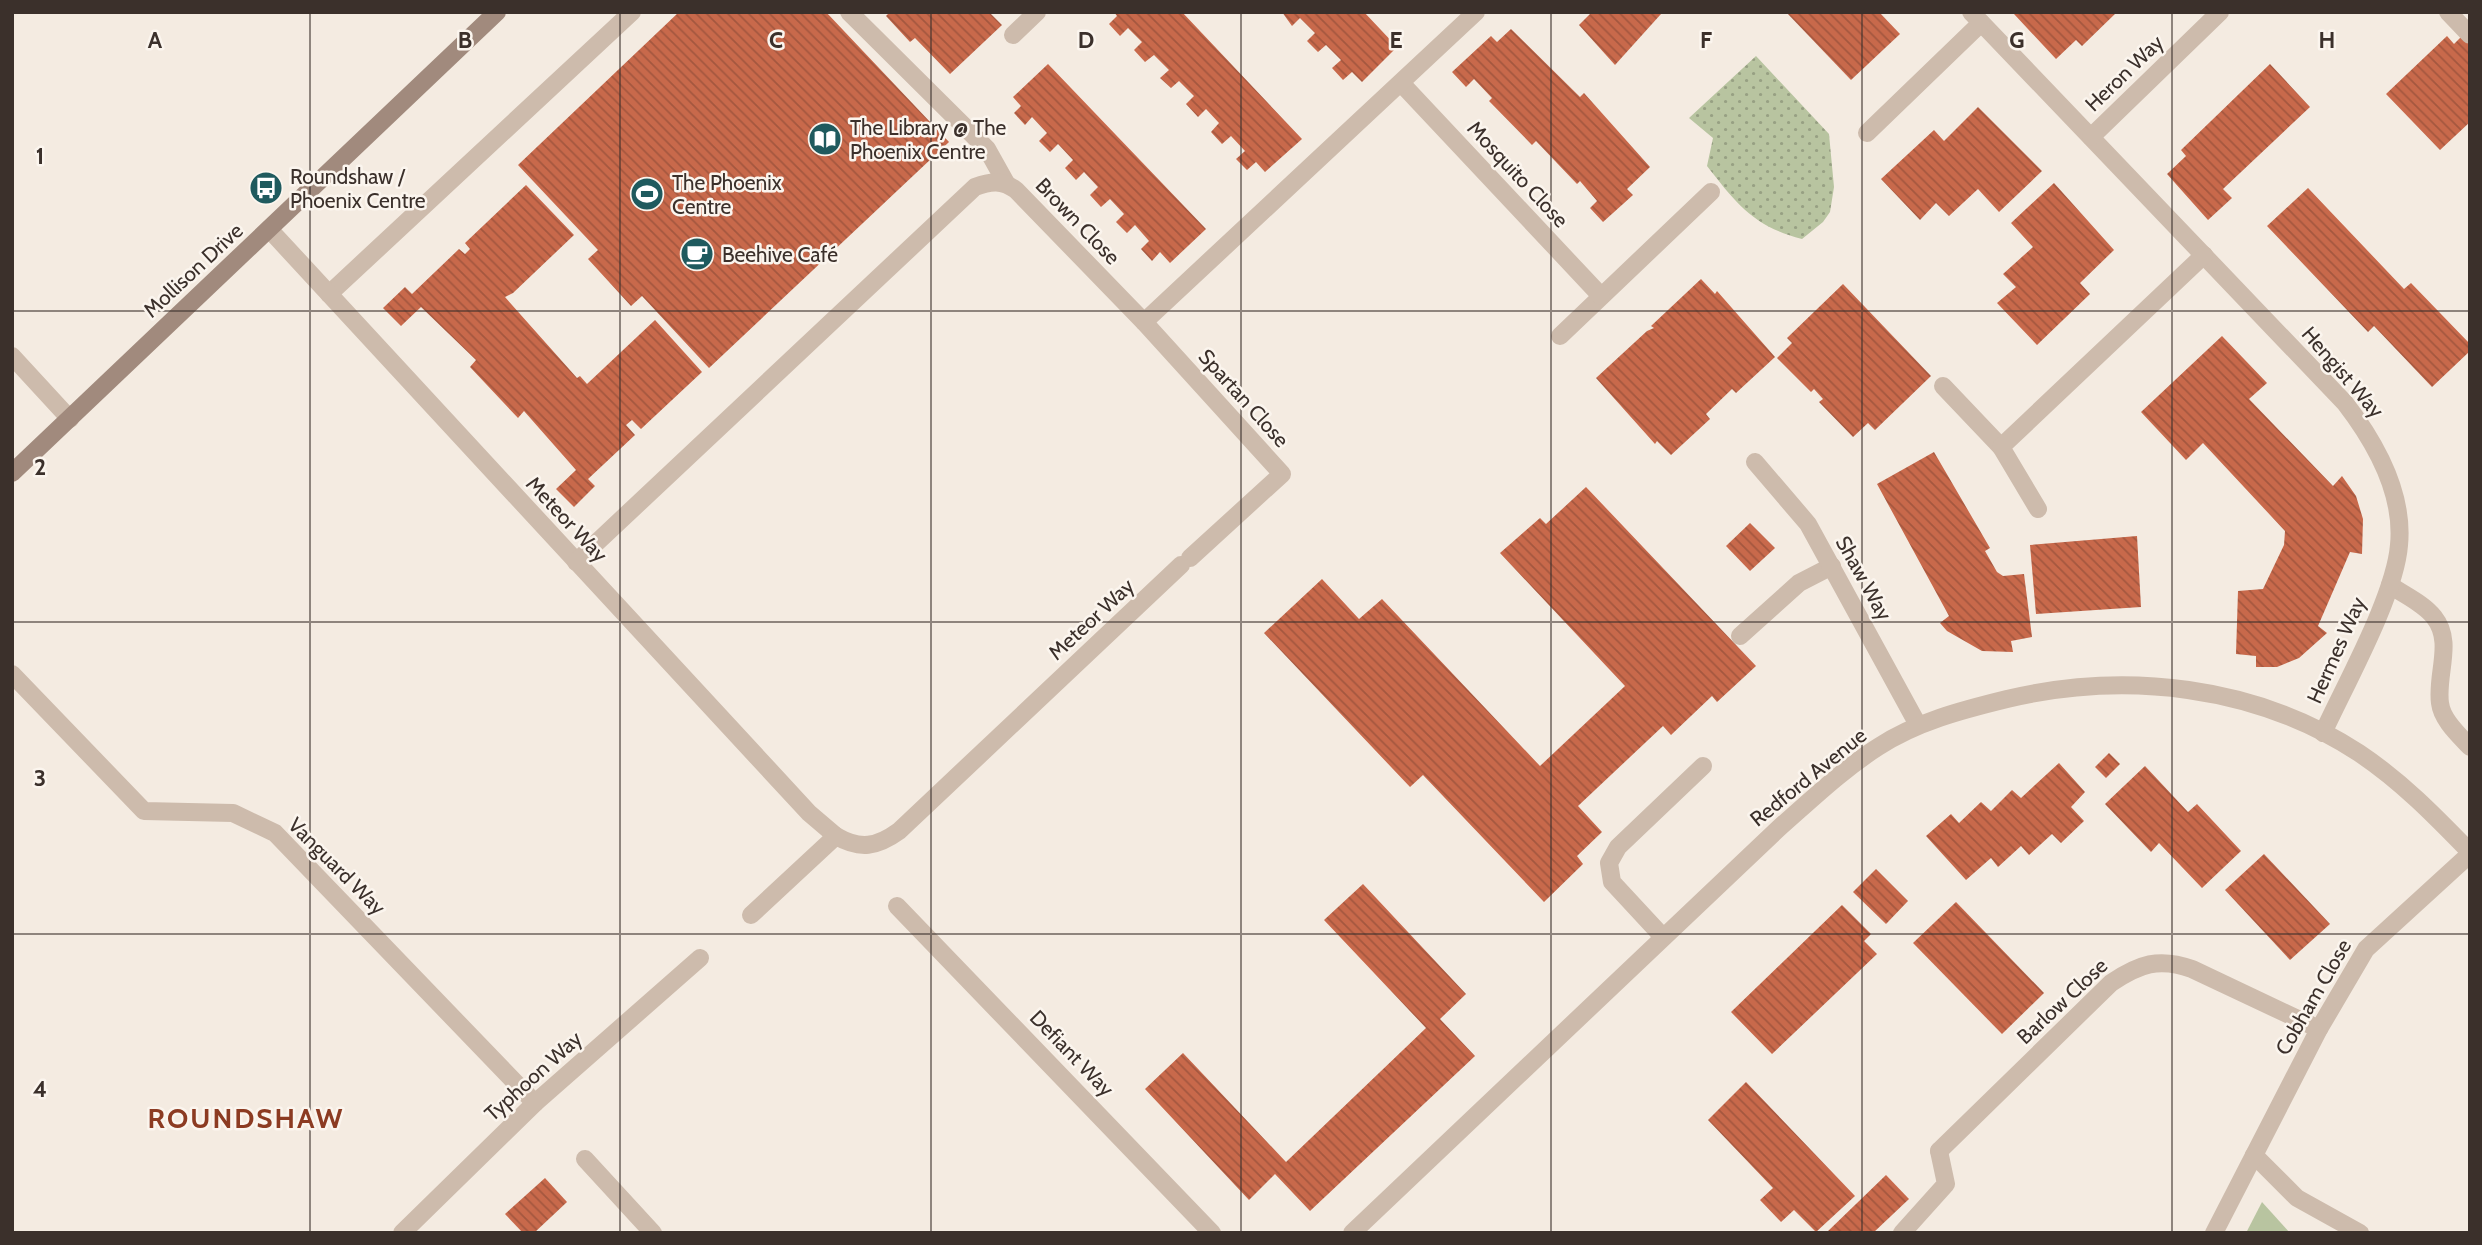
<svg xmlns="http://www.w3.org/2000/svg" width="2482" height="1245" viewBox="0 0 2482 1245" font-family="Cabin,sans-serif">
<defs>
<pattern id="grass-dots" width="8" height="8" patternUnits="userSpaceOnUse" patternTransform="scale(1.75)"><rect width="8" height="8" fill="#b8c4a0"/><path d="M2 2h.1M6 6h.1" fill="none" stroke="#97a083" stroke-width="1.8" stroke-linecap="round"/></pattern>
<pattern id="building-back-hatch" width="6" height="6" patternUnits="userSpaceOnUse" patternTransform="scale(1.75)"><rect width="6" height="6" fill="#c8694b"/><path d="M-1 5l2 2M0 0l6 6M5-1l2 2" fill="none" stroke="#a4573f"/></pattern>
</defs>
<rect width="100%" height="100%" fill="#f4ebe1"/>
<path fill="url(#grass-dots)" d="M 1756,56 L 1829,134 L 1834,187 L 1830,212 L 1823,222 L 1802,239 C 1754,227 1736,203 1707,166 L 1713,138 L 1689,118 Z"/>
<path fill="#b8c4a0" d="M 2262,1202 L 2290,1233 L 2246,1233 Z"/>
<g fill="url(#building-back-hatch)">
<path d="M 679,12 L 826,12 L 949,142 L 709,368 L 642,296 L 631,306 L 588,259 L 598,250 L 518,165 Z"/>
<path d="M 890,12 L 989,12 L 1002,25 L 950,74 L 915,38 L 910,42 L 886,16 Z"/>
<path d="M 1114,12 L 1182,12 L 1302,139 L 1265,172 L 1256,162 L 1247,170 L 1236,159 L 1245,151 L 1231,136 L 1222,144 L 1211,132 L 1219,123 L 1206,109 L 1198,117 L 1186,104 L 1194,96 L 1179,81 L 1171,88 L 1160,78 L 1169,70 L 1154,55 L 1145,62 L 1134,50 L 1142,42 L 1128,28 L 1120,36 L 1109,24 L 1117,16 Z"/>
<path d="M 1282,12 L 1364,12 L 1397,47 L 1362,82 L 1352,72 L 1343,80 L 1332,68 L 1341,60 L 1326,45 L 1318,52 L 1307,41 L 1315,33 L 1300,18 L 1292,26 Z"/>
<path d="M 1592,12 L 1660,12 L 1661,14 L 1615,65 L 1579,25 Z"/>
<path d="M 1786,12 L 1879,12 L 1900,34 L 1851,80 Z"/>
<path d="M 2016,12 L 2117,12 L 2082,46 L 2076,40 L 2056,59 L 2014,14 Z"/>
<path d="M 2470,28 L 2470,122 L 2440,150 L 2386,94 L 2447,36 L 2454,44 Z"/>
<path d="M 1511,29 L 1580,97 L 1584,93 L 1650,167 L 1627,189 L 1633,195 L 1603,222 L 1590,208 L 1597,201 L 1580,181 L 1577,184 L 1536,141 L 1532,145 L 1489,101 L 1492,98 L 1474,79 L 1466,87 L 1452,72 L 1491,36 L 1497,42 Z"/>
<path d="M 1048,64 L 1206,229 L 1170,263 L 1160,252 L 1152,261 L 1141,249 L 1149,241 L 1135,225 L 1127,233 L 1116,222 L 1124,214 L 1110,199 L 1101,207 L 1090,195 L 1098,187 L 1084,172 L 1076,180 L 1065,168 L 1073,160 L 1058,144 L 1050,152 L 1039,141 L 1047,133 L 1032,117 L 1025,125 L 1014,113 L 1021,106 L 1013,97 Z"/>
<path d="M 2270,64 L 2310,107 L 2223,189 L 2232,198 L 2208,220 L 2167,174 L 2186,156 L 2181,150 Z"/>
<path d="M 1978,107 L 2042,171 L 1999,212 L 1978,189 L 1949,216 L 1936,203 L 1920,220 L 1881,179 L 1934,130 L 1944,141 Z"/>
<path d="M 2054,183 L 2114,250 L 2080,283 L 2090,294 L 2037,345 L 1997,303 L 2016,287 L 2003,274 L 2033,247 L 2011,223 Z"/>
<path d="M 526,185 L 574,235 L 513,293 L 505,297 L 577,378 L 580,376 L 587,384 L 655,320 L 702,372 L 641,429 L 632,420 L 626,425 L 635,435 L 588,479 L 595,486 L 574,507 L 556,489 L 576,470 L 524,411 L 518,418 L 470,367 L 476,360 L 421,307 L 401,326 L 383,308 L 405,287 L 412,294 L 459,249 L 465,254 L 470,249 L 465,243 Z"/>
<path d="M 2308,188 L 2404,289 L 2411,283 L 2470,344 L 2470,351 L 2432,387 L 2374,326 L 2368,332 L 2267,226 Z"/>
<path d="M 1701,279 L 1715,294 L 1717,291 L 1775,357 L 1736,393 L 1732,389 L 1706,414 L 1710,419 L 1671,455 L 1657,441 L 1655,444 L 1596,378 L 1647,331 L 1654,328 L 1651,326 Z"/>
<path d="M 1843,284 L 1931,376 L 1875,430 L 1868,423 L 1853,437 L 1819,402 L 1823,399 L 1814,389 L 1811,392 L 1777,358 L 1792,343 L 1787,338 Z"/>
<path d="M 2222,336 L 2267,383 L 2249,399 L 2333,486 L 2342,476 L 2356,496 L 2363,519 L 2362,554 L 2350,552 L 2318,626 L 2327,633 L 2299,658 L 2277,667 L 2256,667 L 2256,656 L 2236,654 L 2238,591 L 2263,589 L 2284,545 L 2285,531 L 2203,443 L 2186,460 L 2141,412 Z"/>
<path d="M 1934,452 L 1990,548 L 1985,551 L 1997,572 L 2003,576 L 2024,574 L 2032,637 L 2011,641 L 2013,652 L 1982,651 L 1947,631 L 1940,623 L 1949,616 L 1877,484 Z"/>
<path d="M 1586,487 L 1756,666 L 1717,702 L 1712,696 L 1671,735 L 1663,726 L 1578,806 L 1602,832 L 1577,856 L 1583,864 L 1544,902 L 1423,775 L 1410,787 L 1264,633 L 1322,579 L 1359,619 L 1382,599 L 1540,766 L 1625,686 L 1500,553 L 1540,518 L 1546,524 Z"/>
<path d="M 1750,523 L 1775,548 L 1750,571 L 1726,546 Z"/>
<path d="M 2137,536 L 2141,607 L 2036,614 L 2030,545 Z"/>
<path d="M 2109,753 L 2120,764 L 2106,778 L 2095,767 Z"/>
<path d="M 2059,763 L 2085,792 L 2071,807 L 2084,821 L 2061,843 L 2052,834 L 2029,855 L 2021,846 L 1998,867 L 1991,858 L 1966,880 L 1926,836 L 1951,814 L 1959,823 L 1981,802 L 1991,811 L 2012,790 L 2021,798 Z"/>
<path d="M 2145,766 L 2188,812 L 2197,804 L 2241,851 L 2202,888 L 2159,843 L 2151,852 L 2105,804 Z"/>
<path d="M 2264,854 L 2330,924 L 2290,960 L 2225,890 Z"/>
<path d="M 1876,869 L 1908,901 L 1886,924 L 1853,892 Z"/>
<path d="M 1363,884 L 1466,994 L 1440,1019 L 1475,1056 L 1310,1211 L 1275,1174 L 1249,1200 L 1145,1089 L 1183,1053 L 1286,1162 L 1426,1028 L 1324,920 Z"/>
<path d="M 1956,902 L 2044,993 L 2002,1034 L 1913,943 Z"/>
<path d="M 1842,905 L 1871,934 L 1864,941 L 1877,954 L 1772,1054 L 1731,1012 Z"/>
<path d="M 1746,1082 L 1855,1196 L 1816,1232 L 1794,1210 L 1781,1222 L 1760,1200 L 1773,1188 L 1708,1120 Z"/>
<path d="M 1886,1175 L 1909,1199 L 1873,1233 L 1826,1233 Z"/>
<path d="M 545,1178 L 567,1202 L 534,1233 L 523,1233 L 505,1214 Z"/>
</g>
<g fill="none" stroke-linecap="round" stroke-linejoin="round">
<g stroke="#cdbbac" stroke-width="18">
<path d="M 2448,12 L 2470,35"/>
<path d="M 1013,35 L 1037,12"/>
<path d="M 329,294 L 632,12"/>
<path d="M 1560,336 L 1711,192"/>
<path d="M 1943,386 L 2001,447"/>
<path d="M 2390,585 C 2404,595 2423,603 2434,617 C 2454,642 2436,674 2440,703 C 2442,720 2459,735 2470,747"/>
<path d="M 1740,636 L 1799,583 L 1832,566"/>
<path d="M 1663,937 L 1612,882 L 1609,863 L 1618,847 L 1703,766"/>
<path d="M 1902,1233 L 1946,1184 L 1939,1151"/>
</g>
<g stroke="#cdbbac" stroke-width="18">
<path d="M 849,12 L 987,149 L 1006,183"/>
<path d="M 1971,12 L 2345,403 C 2375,442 2404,494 2399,545 C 2395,596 2346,683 2323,733"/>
<path d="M 1401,83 L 1601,296"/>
<path d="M 1867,133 L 1981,23"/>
<path d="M 2091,137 L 2220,12"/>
<path d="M 269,229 L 809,813 L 836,836"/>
<path d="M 1144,322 L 1282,474 L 1190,558"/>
<path d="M 12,356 L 70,419"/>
<path d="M 1755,462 L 1808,524 L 1918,725"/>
<path d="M 2038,509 L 2001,447 L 2204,255"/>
<path d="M 576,562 L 975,187 C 991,181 1002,180 1016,190 L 1144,322 L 1476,12"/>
<path d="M 12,674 L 144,811 L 233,813 L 275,833 L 535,1103"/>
<path d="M 897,906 L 1212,1233"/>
<path d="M 751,915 L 836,836 C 860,850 877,847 899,831 L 1181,565"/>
<path d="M 1939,1151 L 2111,983 C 2139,964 2159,957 2192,969 L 2319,1029"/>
<path d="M 2254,1155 L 2297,1198 L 2360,1233"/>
<path d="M 585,1159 L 653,1233"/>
<path d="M 402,1233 L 535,1103 L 700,958"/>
<path d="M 1352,1233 L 1779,828 C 1811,800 1842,770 1878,747 C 1916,722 1962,710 2007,699 C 2125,671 2255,685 2359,753 C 2401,781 2435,816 2470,852"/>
<path d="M 2214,1233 L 2319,1029 L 2366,949 L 2470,854"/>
</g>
<path stroke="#a18a7d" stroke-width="18" d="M 12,473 L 497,12"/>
</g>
<path fill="none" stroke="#3b302b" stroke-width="2" stroke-opacity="0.55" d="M 310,12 L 310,1233M 620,12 L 620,1233M 931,12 L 931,1233M 1241,12 L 1241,1233M 1551,12 L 1551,1233M 1862,12 L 1862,1233M 2172,12 L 2172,1233M 12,311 L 2470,311M 12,622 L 2470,622M 12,934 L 2470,934"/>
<defs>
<symbol id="library-disc" viewBox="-11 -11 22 22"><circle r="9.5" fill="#1f5a5e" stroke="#fbf5ee"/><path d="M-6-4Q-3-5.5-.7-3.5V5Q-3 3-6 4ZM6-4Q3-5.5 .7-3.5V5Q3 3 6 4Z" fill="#fff"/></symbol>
<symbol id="bus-disc" viewBox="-11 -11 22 22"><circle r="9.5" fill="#1f5a5e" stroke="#fbf5ee"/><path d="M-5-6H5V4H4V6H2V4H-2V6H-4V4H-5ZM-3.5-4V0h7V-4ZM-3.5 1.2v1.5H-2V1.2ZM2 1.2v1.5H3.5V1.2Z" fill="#fff"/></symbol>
<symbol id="stadium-disc" viewBox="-11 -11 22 22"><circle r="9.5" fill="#1f5a5e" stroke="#fbf5ee"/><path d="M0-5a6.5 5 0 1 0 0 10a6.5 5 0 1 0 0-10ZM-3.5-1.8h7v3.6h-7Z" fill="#fff"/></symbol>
<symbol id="cafe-disc" viewBox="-11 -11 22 22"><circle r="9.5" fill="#1f5a5e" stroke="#fbf5ee"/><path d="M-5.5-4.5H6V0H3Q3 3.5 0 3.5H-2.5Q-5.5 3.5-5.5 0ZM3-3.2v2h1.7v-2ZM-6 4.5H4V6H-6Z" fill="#fff"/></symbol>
</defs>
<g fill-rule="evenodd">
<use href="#library-disc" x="806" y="120" width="38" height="38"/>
<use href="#bus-disc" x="247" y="169" width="38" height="38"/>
<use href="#stadium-disc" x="628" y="175" width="38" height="38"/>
<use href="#cafe-disc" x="678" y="235" width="38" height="38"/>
</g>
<g text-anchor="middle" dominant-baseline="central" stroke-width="5" stroke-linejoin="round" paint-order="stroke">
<g font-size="21" fill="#3b302b" stroke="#fbf5ee">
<text transform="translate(2124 73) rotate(-44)">Heron Way</text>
<text transform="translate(1518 174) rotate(47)">Mosquito Close</text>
<text transform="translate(1078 221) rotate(46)">Brown Close</text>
<text transform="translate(193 270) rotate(-43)">Mollison Drive</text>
<text transform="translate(2343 372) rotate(49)">Hengist Way</text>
<text transform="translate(1244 398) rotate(48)">Spartan Close</text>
<text transform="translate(567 519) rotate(47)">Meteor Way</text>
<text transform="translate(1864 578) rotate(61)">Shaw Way</text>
<text transform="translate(1091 619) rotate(-43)">Meteor Way</text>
<text transform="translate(2336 650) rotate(-66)">Hermes Way</text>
<text transform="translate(1808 777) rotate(-39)">Redford Avenue</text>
<text transform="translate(337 866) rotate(45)">Vanguard Way</text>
<text transform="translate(2313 997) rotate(-60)">Cobham Close</text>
<text transform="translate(2062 1001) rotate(-43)">Barlow Close</text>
<text transform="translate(1072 1053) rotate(46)">Defiant Way</text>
<text transform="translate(533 1076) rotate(-42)">Typhoon Way</text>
</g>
<g font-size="21" fill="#3b302b" stroke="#fbf5ee" text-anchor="start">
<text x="850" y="127">The Library @ The<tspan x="850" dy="24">Phoenix Centre</tspan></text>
<text x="290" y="176">Roundshaw /<tspan x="290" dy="24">Phoenix Centre</tspan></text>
<text x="672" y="182">The Phoenix<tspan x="672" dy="24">Centre</tspan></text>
<text x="722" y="254">Beehive Café</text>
</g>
<g font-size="28" font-weight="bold" letter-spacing="2" fill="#8c3b22" stroke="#fbf5ee">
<text x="246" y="1118">ROUNDSHAW</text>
</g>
</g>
<g font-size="23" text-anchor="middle" font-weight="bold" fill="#3b302b" stroke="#fbf5ee" stroke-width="5" stroke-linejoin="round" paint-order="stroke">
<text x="155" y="48">A</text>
<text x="465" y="48">B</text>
<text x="776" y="48">C</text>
<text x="1086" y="48">D</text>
<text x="1396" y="48">E</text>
<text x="1706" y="48">F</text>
<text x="2017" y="48">G</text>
<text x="2327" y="48">H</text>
<text x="40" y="164">1</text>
<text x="40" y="475">2</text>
<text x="40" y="786">3</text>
<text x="40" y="1097">4</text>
</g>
<rect width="2482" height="1245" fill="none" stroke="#3b302b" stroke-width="28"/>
</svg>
